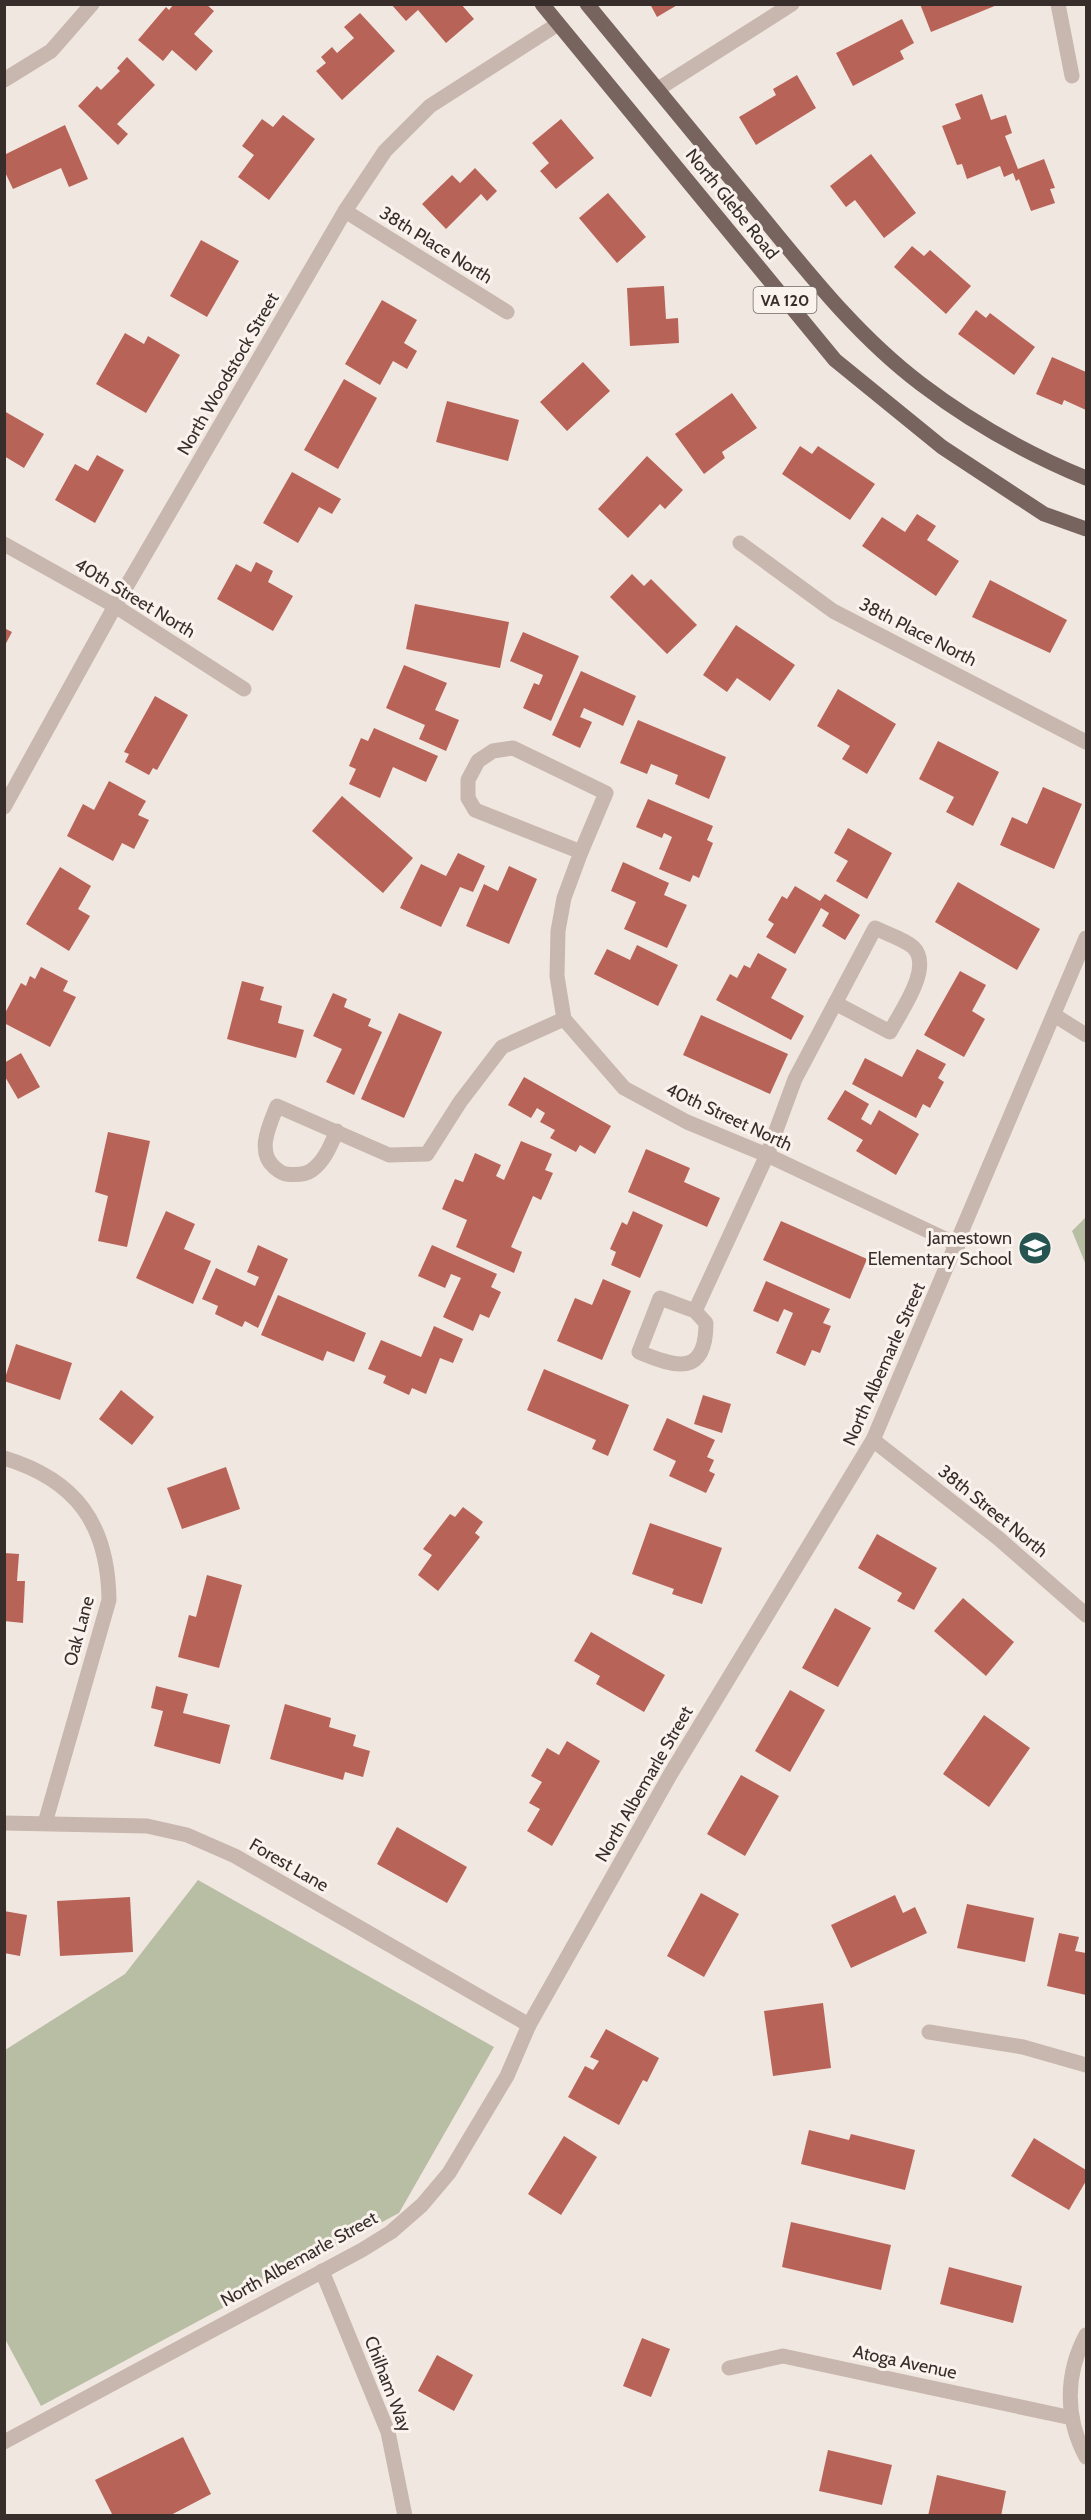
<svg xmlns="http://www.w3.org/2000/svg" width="1091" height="2520" viewBox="0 0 1091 2520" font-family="Cabin,sans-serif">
<rect width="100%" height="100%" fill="#f1e7e1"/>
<g fill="#b8bea3">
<path d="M 1086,1217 L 1086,1265 L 1072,1231 Z"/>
<path d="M 198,1880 L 494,2047 L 399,2213 L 41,2406 L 5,2339 L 5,2050 L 125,1974 Z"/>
</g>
<g fill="#b86358">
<path d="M 174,4 L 206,4 L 214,11 L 194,34 L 213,51 L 196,71 L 172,50 L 163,61 L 138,40 L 166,7 L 169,10 Z"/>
<path d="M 391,4 L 461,4 L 474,19 L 446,43 L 418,10 L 406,21 Z"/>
<path d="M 650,4 L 679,4 L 657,17 Z"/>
<path d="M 920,4 L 997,4 L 997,5 L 931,32 Z"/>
<path d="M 360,13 L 395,51 L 342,100 L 316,71 L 326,63 L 321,57 L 332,47 L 337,53 L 354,38 L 344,27 Z"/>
<path d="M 902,19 L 914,43 L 900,51 L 904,59 L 853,86 L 836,53 Z"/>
<path d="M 127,57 L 155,85 L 117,124 L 128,134 L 118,145 L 78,106 L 97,86 L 101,90 L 120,71 L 117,68 Z"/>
<path d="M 797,75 L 816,108 L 756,145 L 739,117 L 776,95 L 773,89 Z"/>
<path d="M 982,94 L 991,120 L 1006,115 L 1012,133 L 1005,136 L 1018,169 L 1044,159 L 1055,188 L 1050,189 L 1055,203 L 1031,211 L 1019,179 L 1016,181 L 1013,173 L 1004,177 L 1000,166 L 967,179 L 962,164 L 957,165 L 942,126 L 961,119 L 955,104 Z"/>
<path d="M 283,115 L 315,139 L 269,200 L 238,177 L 254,155 L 242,146 L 262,119 L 273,127 Z"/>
<path d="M 561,119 L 594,158 L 556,189 L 540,171 L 549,163 L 532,143 Z"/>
<path d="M 65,125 L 88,179 L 69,187 L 61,168 L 13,189 L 4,170 L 4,155 Z"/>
<path d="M 871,154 L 916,213 L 884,238 L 855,200 L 846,207 L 830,186 Z"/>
<path d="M 475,168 L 497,191 L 487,201 L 481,194 L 446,229 L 422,204 L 452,175 L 460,183 Z"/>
<path d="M 608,193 L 646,237 L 617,263 L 579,218 Z"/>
<path d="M 201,240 L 239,261 L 207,317 L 170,296 Z"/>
<path d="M 912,246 L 924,256 L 930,250 L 971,286 L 946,314 L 894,267 Z"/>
<path d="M 664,286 L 666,319 L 678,318 L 679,343 L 630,346 L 627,288 Z"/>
<path d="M 382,300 L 417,320 L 404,343 L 417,351 L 407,369 L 393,361 L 380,385 L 345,364 Z"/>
<path d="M 976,310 L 986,318 L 990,313 L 1035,347 L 1014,375 L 958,334 Z"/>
<path d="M 125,333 L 144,344 L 148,336 L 180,355 L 146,413 L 96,384 Z"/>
<path d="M 1052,357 L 1086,372 L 1086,410 L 1064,400 L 1062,405 L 1036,394 Z"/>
<path d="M 583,362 L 610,391 L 567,431 L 540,402 Z"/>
<path d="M 344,379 L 377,398 L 338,469 L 304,450 Z"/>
<path d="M 732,393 L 757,428 L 722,452 L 725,458 L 704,474 L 675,434 Z"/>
<path d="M 447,401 L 519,420 L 508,461 L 436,442 Z"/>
<path d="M 4,411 L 44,434 L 24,468 L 4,456 Z"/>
<path d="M 800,446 L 812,454 L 818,446 L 875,484 L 850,520 L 782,474 Z"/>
<path d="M 97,455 L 124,470 L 95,523 L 55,500 L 75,464 L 88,471 Z"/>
<path d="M 647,456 L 683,490 L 665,509 L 660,504 L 628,538 L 598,509 Z"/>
<path d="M 292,472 L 341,499 L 332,514 L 319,507 L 298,543 L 263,523 Z"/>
<path d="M 917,514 L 936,526 L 927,540 L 959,561 L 936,596 L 862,546 L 882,517 L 905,532 Z"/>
<path d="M 256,562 L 273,571 L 268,582 L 293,596 L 273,631 L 217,599 L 236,564 L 251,572 Z"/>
<path d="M 632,574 L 644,586 L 651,579 L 697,625 L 667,654 L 610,597 Z"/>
<path d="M 990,580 L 1067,620 L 1050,653 L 972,617 Z"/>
<path d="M 415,604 L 509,622 L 500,668 L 406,649 Z"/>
<path d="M 736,625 L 795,665 L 770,701 L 737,678 L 727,692 L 703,675 Z"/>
<path d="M 4,628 L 12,632 L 4,647 Z"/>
<path d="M 523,632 L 579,656 L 551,721 L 523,708 L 534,683 L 539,685 L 543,675 L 510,661 Z"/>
<path d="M 404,665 L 447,683 L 435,710 L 459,720 L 446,751 L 419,739 L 425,725 L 386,708 Z"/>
<path d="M 581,671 L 636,696 L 623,726 L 584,708 L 580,717 L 592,722 L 580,748 L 552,735 Z"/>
<path d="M 838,689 L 896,724 L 867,774 L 842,759 L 850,746 L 817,726 Z"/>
<path d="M 155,696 L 188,715 L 157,770 L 153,768 L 149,775 L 125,762 L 129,754 L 124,752 Z"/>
<path d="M 638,720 L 726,757 L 709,799 L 675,784 L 678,775 L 651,764 L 647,774 L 620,763 Z"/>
<path d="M 374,728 L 438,756 L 426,782 L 393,767 L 380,798 L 349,784 L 356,769 L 349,766 L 361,738 L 368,741 Z"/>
<path d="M 938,741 L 999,772 L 973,826 L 946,812 L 954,797 L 919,779 Z"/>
<path d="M 109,781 L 146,801 L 138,815 L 149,820 L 134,849 L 122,843 L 113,861 L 67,836 L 83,804 L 94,810 Z"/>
<path d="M 1043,787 L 1082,804 L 1054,869 L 1000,845 L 1012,817 L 1027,824 Z"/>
<path d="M 342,796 L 413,858 L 383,893 L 312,831 Z"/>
<path d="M 648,799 L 713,826 L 707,840 L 713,843 L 699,878 L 693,875 L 690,882 L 659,869 L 672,837 L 664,833 L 662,838 L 636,827 Z"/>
<path d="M 848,828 L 892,853 L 867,899 L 836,881 L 848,861 L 834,853 Z"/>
<path d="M 458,853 L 485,866 L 473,892 L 460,887 L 441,927 L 400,908 L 421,864 L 446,876 Z"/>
<path d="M 623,862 L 669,883 L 664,895 L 687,905 L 667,948 L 624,929 L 636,902 L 611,891 Z"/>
<path d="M 509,866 L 537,879 L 509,944 L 466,926 L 484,884 L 498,891 Z"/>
<path d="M 60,867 L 91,886 L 78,909 L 90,916 L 69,951 L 26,924 Z"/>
<path d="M 958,882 L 1040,929 L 1017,970 L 935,922 Z"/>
<path d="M 795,886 L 820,901 L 825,894 L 860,915 L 845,940 L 822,926 L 829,913 L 821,908 L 795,954 L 766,937 L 774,924 L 768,920 L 782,896 L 787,899 Z"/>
<path d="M 637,945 L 678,965 L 658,1006 L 594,974 L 607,949 L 630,960 Z"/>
<path d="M 758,953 L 787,969 L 771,998 L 804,1016 L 791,1040 L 716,1000 L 730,974 L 737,978 L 744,965 L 750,968 Z"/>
<path d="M 41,967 L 68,981 L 63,991 L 76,997 L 50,1047 L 4,1023 L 4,1015 L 21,983 L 26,986 L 30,976 L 35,979 Z"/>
<path d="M 960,971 L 986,985 L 972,1011 L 985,1019 L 964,1057 L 924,1035 Z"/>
<path d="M 242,981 L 264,987 L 260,1000 L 282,1006 L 278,1023 L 304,1030 L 296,1058 L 227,1039 Z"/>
<path d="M 333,993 L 347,999 L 344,1007 L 371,1019 L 368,1026 L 382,1032 L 354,1095 L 326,1082 L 342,1049 L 313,1036 Z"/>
<path d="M 399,1013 L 442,1032 L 404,1118 L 361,1099 Z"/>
<path d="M 701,1015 L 788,1054 L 770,1094 L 683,1055 Z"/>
<path d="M 917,1049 L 946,1064 L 938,1078 L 944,1082 L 930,1108 L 923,1104 L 916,1118 L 852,1084 L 865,1058 L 902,1077 Z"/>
<path d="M 21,1053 L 40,1087 L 18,1099 L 4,1075 L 4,1063 Z"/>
<path d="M 524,1077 L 611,1126 L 595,1154 L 580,1145 L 576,1152 L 550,1138 L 555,1130 L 540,1122 L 545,1113 L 537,1108 L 531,1118 L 508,1105 Z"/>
<path d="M 845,1090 L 869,1104 L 861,1119 L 871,1125 L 879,1110 L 919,1134 L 896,1175 L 856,1151 L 863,1140 L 827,1119 Z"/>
<path d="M 108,1132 L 150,1141 L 127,1247 L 98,1241 L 108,1196 L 95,1192 Z"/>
<path d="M 521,1141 L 552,1154 L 545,1170 L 553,1173 L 541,1200 L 533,1196 L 511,1247 L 522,1252 L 514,1273 L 456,1247 L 467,1220 L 442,1209 L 455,1179 L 463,1182 L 475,1153 L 501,1165 L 496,1176 L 504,1180 Z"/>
<path d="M 646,1149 L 690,1168 L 684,1182 L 720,1198 L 707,1227 L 628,1192 Z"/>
<path d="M 166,1211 L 195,1224 L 184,1249 L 211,1261 L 193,1304 L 136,1278 Z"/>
<path d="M 633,1211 L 663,1225 L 640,1278 L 611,1265 L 616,1252 L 610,1249 L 622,1222 L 627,1225 Z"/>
<path d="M 781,1221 L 867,1259 L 850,1299 L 763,1260 Z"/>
<path d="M 258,1245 L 288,1259 L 258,1328 L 245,1321 L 242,1327 L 215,1314 L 218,1306 L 202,1299 L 216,1268 L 255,1286 L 259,1277 L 247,1272 Z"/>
<path d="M 432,1245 L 497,1274 L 491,1287 L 501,1292 L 489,1318 L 480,1314 L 473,1331 L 443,1317 L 461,1278 L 451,1274 L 445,1288 L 418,1276 Z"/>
<path d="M 603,1279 L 631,1291 L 602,1360 L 557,1341 L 575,1298 L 592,1305 Z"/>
<path d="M 766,1281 L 830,1309 L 823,1323 L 831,1326 L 820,1353 L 812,1350 L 805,1366 L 776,1353 L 793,1313 L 784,1309 L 778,1322 L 753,1311 Z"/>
<path d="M 278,1295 L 366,1333 L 354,1362 L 327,1351 L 323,1361 L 261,1335 Z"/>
<path d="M 434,1326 L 463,1339 L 453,1363 L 440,1358 L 426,1394 L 412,1388 L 409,1395 L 383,1383 L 386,1376 L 368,1369 L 381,1340 L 421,1357 Z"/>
<path d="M 16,1344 L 72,1363 L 60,1400 L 4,1381 Z"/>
<path d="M 544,1369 L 629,1405 L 608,1456 L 592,1449 L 596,1440 L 527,1410 Z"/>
<path d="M 121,1390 L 154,1417 L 132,1445 L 99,1419 Z"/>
<path d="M 703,1395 L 731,1404 L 722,1433 L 694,1424 Z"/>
<path d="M 667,1418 L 715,1440 L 707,1457 L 714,1460 L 709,1471 L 715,1474 L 706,1493 L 669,1476 L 676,1461 L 653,1450 Z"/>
<path d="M 226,1467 L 240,1509 L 182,1529 L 167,1488 Z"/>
<path d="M 463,1507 L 483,1522 L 475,1533 L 480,1537 L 438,1591 L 418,1575 L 432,1555 L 423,1549 L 450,1514 L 455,1517 Z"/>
<path d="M 650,1523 L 722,1548 L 702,1604 L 672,1594 L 674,1589 L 632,1574 Z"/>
<path d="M 877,1534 L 937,1568 L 914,1610 L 897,1601 L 902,1593 L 858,1568 Z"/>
<path d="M 4,1553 L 19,1554 L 17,1581 L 25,1581 L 23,1623 L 4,1621 Z"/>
<path d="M 207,1575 L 242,1585 L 219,1668 L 178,1657 L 189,1615 L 196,1617 Z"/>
<path d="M 963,1598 L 1014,1642 L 986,1676 L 934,1631 Z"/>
<path d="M 835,1608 L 871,1628 L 838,1687 L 802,1668 Z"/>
<path d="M 591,1632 L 665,1675 L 644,1712 L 596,1684 L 600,1676 L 574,1661 Z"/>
<path d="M 156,1686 L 188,1694 L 183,1713 L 230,1725 L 220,1764 L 154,1746 L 163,1711 L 151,1708 Z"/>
<path d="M 790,1690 L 825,1710 L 790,1772 L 755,1751 Z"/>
<path d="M 285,1704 L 331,1718 L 329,1727 L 356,1735 L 353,1746 L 370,1751 L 363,1777 L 345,1772 L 343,1780 L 270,1759 Z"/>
<path d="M 984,1715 L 1030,1748 L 989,1807 L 943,1774 Z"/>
<path d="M 567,1741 L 600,1761 L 552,1846 L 527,1831 L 540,1809 L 529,1803 L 542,1782 L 531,1776 L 547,1748 L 559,1755 Z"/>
<path d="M 741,1775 L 779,1796 L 745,1856 L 707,1834 Z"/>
<path d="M 397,1827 L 467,1867 L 447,1903 L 377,1864 Z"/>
<path d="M 701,1893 L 739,1914 L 704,1977 L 667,1956 Z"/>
<path d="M 895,1895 L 903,1913 L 915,1907 L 927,1933 L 851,1968 L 831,1925 Z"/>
<path d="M 130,1897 L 133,1952 L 60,1956 L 57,1901 Z"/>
<path d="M 967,1904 L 1034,1918 L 1025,1962 L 957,1948 Z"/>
<path d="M 4,1911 L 27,1915 L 20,1956 L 4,1953 Z"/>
<path d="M 1059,1933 L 1079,1937 L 1075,1951 L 1086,1953 L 1086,1995 L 1047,1986 Z"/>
<path d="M 823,2003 L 831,2068 L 773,2076 L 764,2011 Z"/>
<path d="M 606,2029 L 659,2058 L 647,2082 L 643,2080 L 619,2125 L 568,2097 L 585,2066 L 593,2070 L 599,2061 L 590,2057 Z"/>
<path d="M 809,2130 L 849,2140 L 851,2134 L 915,2150 L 905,2190 L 801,2164 Z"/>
<path d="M 564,2136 L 597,2157 L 561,2215 L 528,2194 Z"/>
<path d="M 1034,2138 L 1086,2170 L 1086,2181 L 1069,2210 L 1011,2176 Z"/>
<path d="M 791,2222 L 891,2245 L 881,2290 L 782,2267 Z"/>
<path d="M 949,2267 L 1022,2286 L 1013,2323 L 940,2304 Z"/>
<path d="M 642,2338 L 670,2349 L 651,2397 L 623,2386 Z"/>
<path d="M 437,2355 L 473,2375 L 454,2411 L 418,2391 Z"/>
<path d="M 183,2437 L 211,2494 L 169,2516 L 113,2516 L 95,2480 Z"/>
<path d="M 828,2450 L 892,2465 L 882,2505 L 819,2491 Z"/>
<path d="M 937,2475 L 1006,2491 L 1001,2516 L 928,2516 Z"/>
</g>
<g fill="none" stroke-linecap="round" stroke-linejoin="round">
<g stroke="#c8b7ae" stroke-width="15">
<path d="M 1058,4 L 1072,76"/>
<path d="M 4,80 L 51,51 L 92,4"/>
<path d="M 658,89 L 792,4"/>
<path d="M 345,211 L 507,312"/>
<path d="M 740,543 L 833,611 L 1086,742"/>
<path d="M 4,544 L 115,606 L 244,689"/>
<path d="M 4,807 L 115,606 L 345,211 L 385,151 L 430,106 L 558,24"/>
<path d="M 581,852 L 606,793 L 513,748 L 493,751 L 478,761 L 468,780 L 468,798 L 475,810 L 581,852 L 564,898 L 558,931 L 557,976 L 564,1019 L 624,1088 L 687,1122 L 767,1155 L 958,1245"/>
<path d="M 1054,1015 L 1086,1035"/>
<path d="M 337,1131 C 331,1144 325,1161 312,1170 C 305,1175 294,1175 286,1174 C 280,1173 278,1170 274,1167 C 256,1151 270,1124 277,1106 L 389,1155 L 427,1154 L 460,1102 L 502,1047 L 564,1019"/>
<path d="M 695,1311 L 660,1298 L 639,1352 C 677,1368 706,1376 706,1323 L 695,1311 L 767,1155 L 795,1079 L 875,928 C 887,934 904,939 913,947 C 934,967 900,1012 890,1032 L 835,1003"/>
<path d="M 873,1440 L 998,1538 L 1086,1615"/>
<path d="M 4,1458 C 77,1480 108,1525 109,1600 L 45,1823"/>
<path d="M 4,1823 L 147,1826 L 187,1835 L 235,1856 L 529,2025"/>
<path d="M 929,2032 L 1023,2047 L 1086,2065"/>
<path d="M 322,2271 L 388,2432 L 405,2516"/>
<path d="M 1086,2335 C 1065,2374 1065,2418 1086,2457"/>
<path d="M 729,2368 L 783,2356 L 1072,2418"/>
<path d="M 4,2442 L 362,2250 L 391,2232 L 422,2205 L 449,2173 L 507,2076 L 529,2025 L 670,1775 L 873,1440 L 1086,938"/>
</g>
<g stroke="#77645f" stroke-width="15">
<path d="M 542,4 L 835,360 L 942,447 L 1044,514 L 1086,529"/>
<path d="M 587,4 C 643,72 699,140 755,208 C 806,270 856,335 921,384 C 971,422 1028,454 1086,478"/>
</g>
</g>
<defs>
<symbol id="school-disc" viewBox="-11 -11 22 22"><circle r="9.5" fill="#265451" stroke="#f9f2ed"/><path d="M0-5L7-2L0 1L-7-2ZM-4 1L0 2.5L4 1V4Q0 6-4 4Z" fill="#fff"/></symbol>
</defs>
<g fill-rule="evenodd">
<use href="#school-disc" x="1016" y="1229" width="38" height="38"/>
</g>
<g text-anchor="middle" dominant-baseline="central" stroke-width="6" stroke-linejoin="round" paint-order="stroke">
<rect fill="#f9f2ed" stroke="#716966" stroke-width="1.5" x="753.5" y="287" width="63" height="26" rx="4.5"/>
<g font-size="16" font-weight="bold" fill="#372e2c">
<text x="785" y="300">VA 120</text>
</g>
<g font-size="18" fill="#372e2c" stroke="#f9f2ed">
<text transform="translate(732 204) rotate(51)">North Glebe Road</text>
<text transform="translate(436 245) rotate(32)">38th Place North</text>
<text transform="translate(228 374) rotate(-60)">North Woodstock Street</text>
<text transform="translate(135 598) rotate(31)">40th Street North</text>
<text transform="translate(918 632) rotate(27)">38th Place North</text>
<text transform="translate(729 1117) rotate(25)">40th Street North</text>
<text transform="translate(884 1364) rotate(-66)">North Albemarle Street</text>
<text transform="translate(993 1511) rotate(39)">38th Street North</text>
<text transform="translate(79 1631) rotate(-75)">Oak Lane</text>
<text transform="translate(644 1784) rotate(-60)">North Albemarle Street</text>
<text transform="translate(289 1865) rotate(30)">Forest Lane</text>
<text transform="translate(299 2259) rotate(-29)">North Albemarle Street</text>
<text transform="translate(905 2362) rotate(12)">Atoga Avenue</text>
<text transform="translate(388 2384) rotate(69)">Chilham Way</text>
</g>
<g font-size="18" fill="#372e2c" stroke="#f9f2ed" text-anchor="end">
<text x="1012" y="1238">Jamestown<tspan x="1012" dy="21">Elementary School</tspan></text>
</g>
</g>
<rect width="1091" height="2520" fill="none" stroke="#372e2c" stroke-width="12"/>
</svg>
